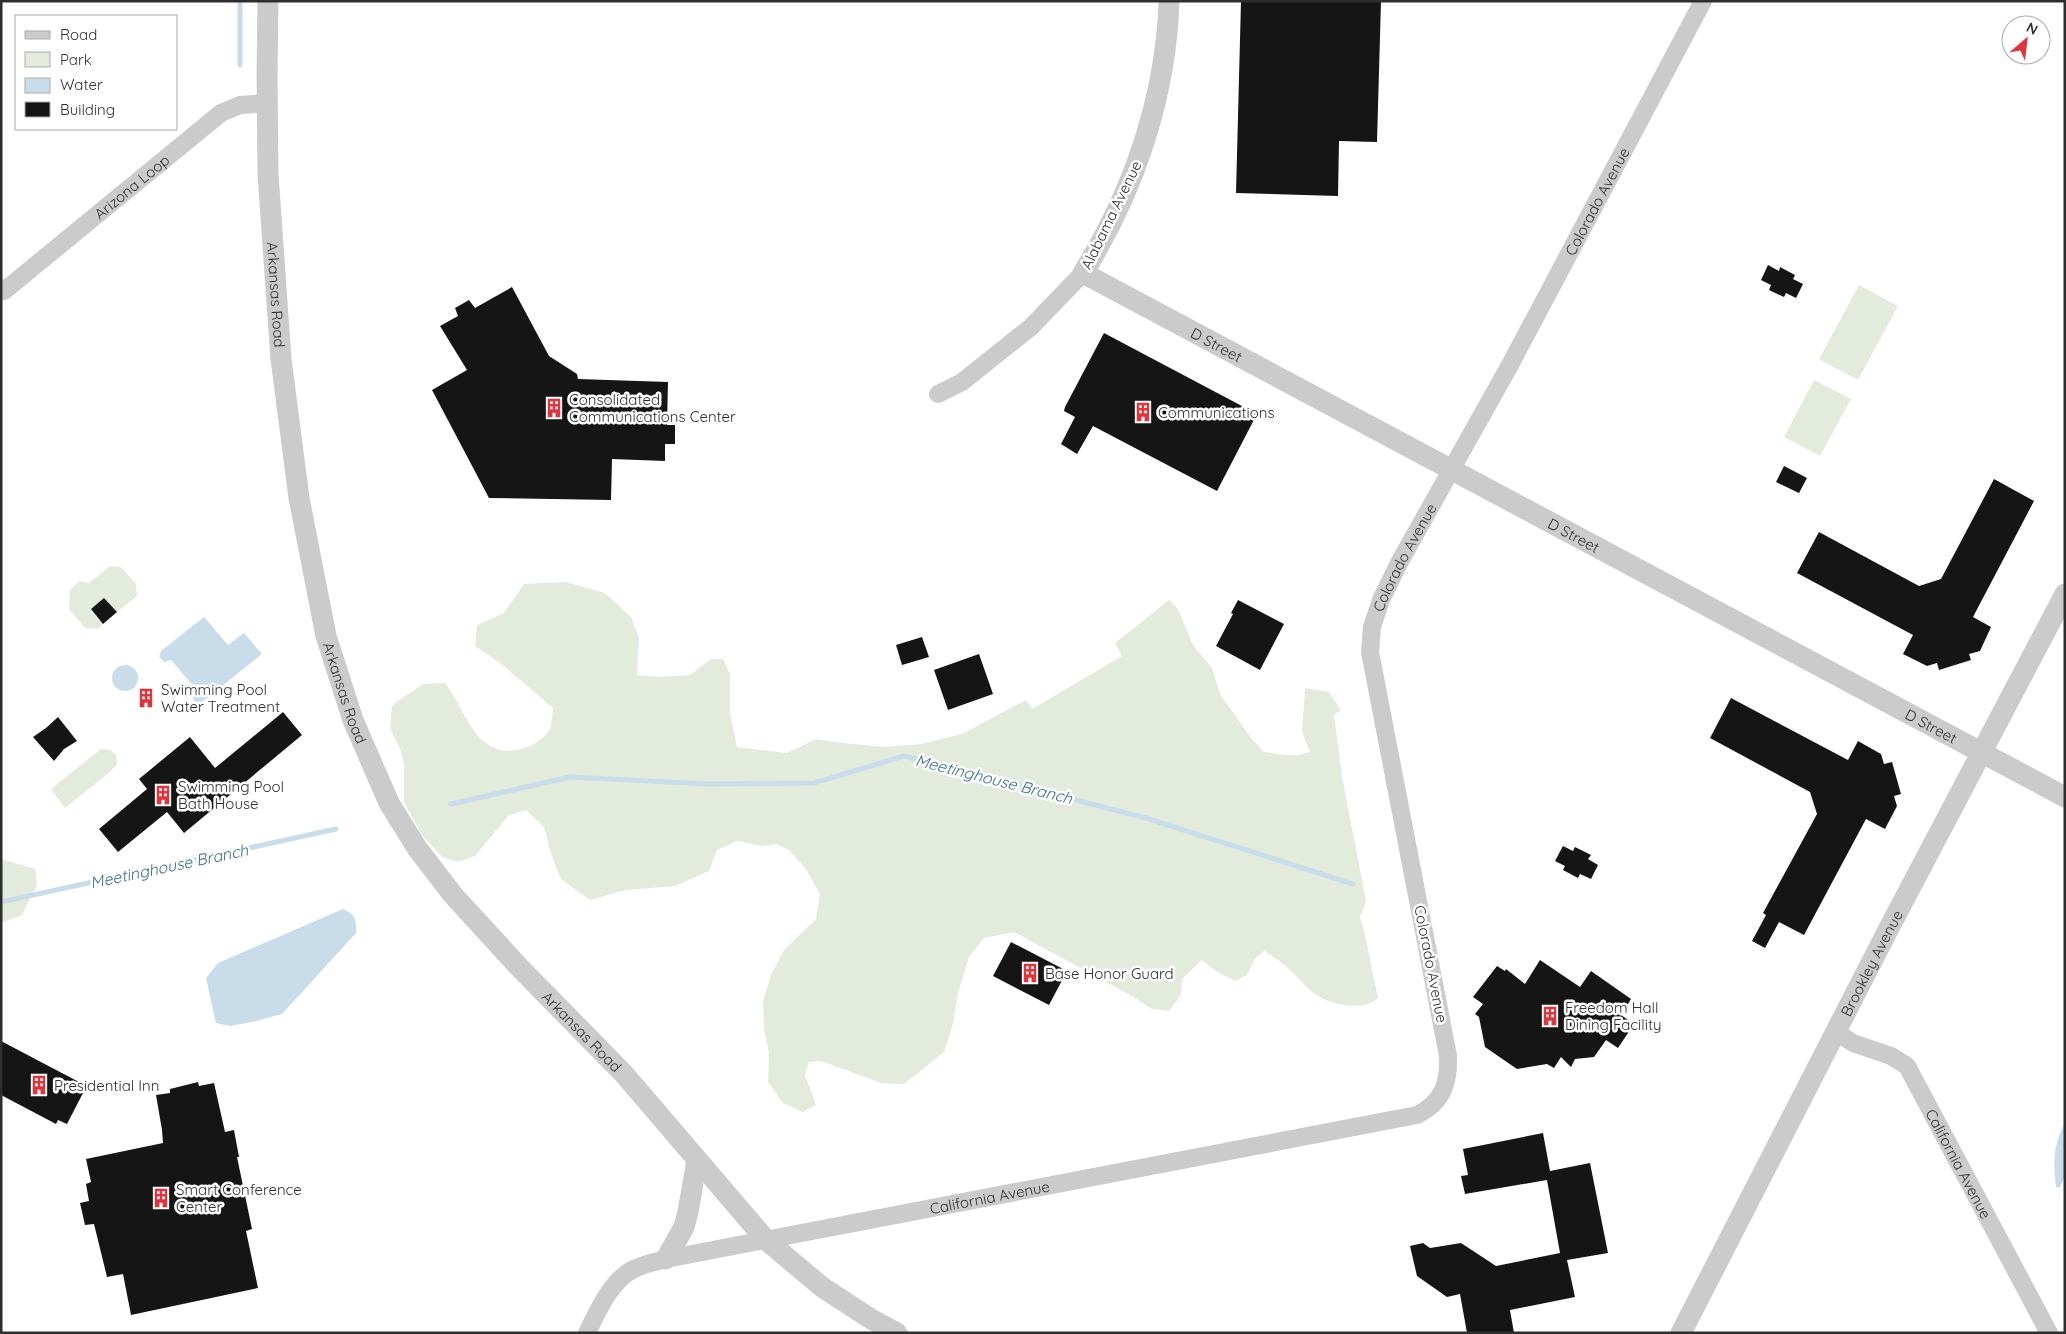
<svg xmlns="http://www.w3.org/2000/svg" width="2066" height="1334" viewBox="0 0 2066 1334" font-family="Quicksand,sans-serif">
<rect width="100%" height="100%" fill="#fff"/>
<g fill="#e3ebdc">
<path d="M 1859,285 L 1898,306 L 1858,380 L 1819,359 Z"/>
<path d="M 1814,380 L 1851,399 L 1820,456 L 1784,437 Z"/>
<path d="M 110,566 L 121,567 L 136,584 L 137,596 L 117,612 L 104,598 L 91,609 L 103,624 L 98,629 L 85,628 L 69,609 L 70,590 L 79,581 L 89,583 Z"/>
<path d="M 566,582 L 605,593 L 631,617 L 639,638 L 637,675 L 660,677 L 690,675 L 711,659 L 723,659 L 730,674 L 730,712 L 737,747 L 787,753 L 816,739 L 842,743 L 884,747 L 921,744 L 962,734 L 1026,700 L 1032,709 L 1122,656 L 1115,643 L 1169,600 L 1178,609 L 1193,645 L 1212,668 L 1220,694 L 1251,738 L 1264,752 L 1284,755 L 1298,755 L 1310,752 L 1302,732 L 1305,688 L 1329,692 L 1341,710 L 1334,715 L 1342,776 L 1366,901 L 1360,917 L 1364,930 L 1378,998 C 1364,1011 1334,1006 1318,996 C 1307,989 1299,978 1289,969 C 1282,962 1272,956 1264,951 L 1255,959 L 1247,975 L 1235,981 L 1214,970 L 1202,960 L 1182,979 L 1181,995 L 1169,1011 L 1152,1009 L 1128,994 L 1014,932 L 984,938 L 969,957 L 958,993 L 953,1024 L 944,1052 L 904,1084 L 881,1083 L 821,1061 L 809,1062 L 805,1075 L 816,1105 L 803,1112 L 783,1103 L 768,1082 L 769,1053 L 764,1029 L 763,1001 L 771,975 L 784,950 L 816,919 L 820,894 L 805,868 L 789,850 L 776,844 L 762,846 L 737,841 L 717,850 L 709,871 L 675,886 L 626,890 L 590,900 L 561,879 L 551,854 L 544,827 L 526,810 L 509,815 L 475,856 L 458,862 L 442,857 L 422,835 L 404,802 L 404,766 L 401,751 L 390,728 L 392,705 L 423,684 L 445,683 C 468,712 476,765 527,747 C 533,745 545,737 549,731 C 552,726 552,714 553,708 L 500,663 L 475,646 L 477,625 L 504,613 L 524,584 Z"/>
<path d="M 101,749 L 111,750 L 116,755 L 117,764 L 111,771 L 65,808 L 51,789 Z"/>
<path d="M 1,859 L 35,869 L 37,885 L 22,915 L 1,923 Z"/>
</g>
<g fill="#c8dcea">
<path d="M 204,617 L 228,645 L 244,633 L 262,654 L 201,703 L 194,701 L 193,697 L 197,690 L 171,660 L 164,662 L 159,657 L 161,651 Z"/>
<circle cx="125" cy="678" r="13"/>
<path d="M 343,909 C 355,914 357,921 356,933 L 282,1014 L 252,1022 L 230,1026 L 216,1023 L 206,978 L 218,963 Z"/>
<path d="M 2065,1123 L 2065,1177 L 2059,1188 L 2056,1187 C 2053,1162 2053,1145 2065,1123 Z"/>
</g>
<g fill="none" stroke-linecap="round" stroke-linejoin="round">
<g stroke="#c8dcea" stroke-width="5">
<path d="M 240,65 L 240,1"/>
<path d="M 451,804 L 570,777 L 709,784 L 814,783 L 904,756 L 1146,818 L 1353,884"/>
<path d="M 1,902 L 336,829"/>
</g>
</g>
<g fill="#151515">
<path d="M 1241,1 L 1381,1 L 1377,142 L 1339,141 L 1338,196 L 1236,193 Z"/>
<path d="M 1768,265 L 1779,271 L 1780,267 L 1795,275 L 1793,279 L 1803,284 L 1796,298 L 1786,293 L 1784,297 L 1769,290 L 1771,285 L 1761,280 Z"/>
<path d="M 512,287 L 549,356 L 577,374 L 578,379 L 668,382 L 667,425 L 675,425 L 675,444 L 665,444 L 665,461 L 612,459 L 611,500 L 489,498 L 432,390 L 467,370 L 440,326 L 458,316 L 455,308 L 469,300 L 475,308 Z"/>
<path d="M 1104,333 L 1257,414 L 1217,491 L 1093,426 L 1077,454 L 1061,444 L 1075,417 L 1064,411 L 1065,407 Z"/>
<path d="M 1784,466 L 1807,478 L 1799,493 L 1776,482 Z"/>
<path d="M 1994,479 L 2034,501 L 1973,617 L 1991,627 L 1980,651 L 1969,654 L 1971,660 L 1939,670 L 1937,663 L 1927,666 L 1903,654 L 1913,635 L 1797,573 L 1819,532 L 1919,586 L 1941,579 Z"/>
<path d="M 104,598 L 117,612 L 103,624 L 91,609 Z"/>
<path d="M 1238,600 L 1284,624 L 1260,670 L 1216,646 L 1233,614 L 1231,613 Z"/>
<path d="M 922,637 L 929,657 L 902,665 L 896,645 Z"/>
<path d="M 979,654 L 993,694 L 948,710 L 934,670 Z"/>
<path d="M 1731,698 L 1848,760 L 1858,741 L 1881,754 L 1884,764 L 1892,762 L 1901,794 L 1894,796 L 1897,806 L 1885,829 L 1866,819 L 1804,935 L 1779,922 L 1765,948 L 1752,941 L 1766,915 L 1763,913 L 1817,814 L 1810,792 L 1710,738 Z"/>
<path d="M 283,712 L 302,735 L 184,833 L 167,812 L 118,852 L 99,829 L 147,789 L 139,779 L 190,737 L 215,768 Z"/>
<path d="M 58,717 L 77,741 L 64,749 L 54,761 L 33,737 L 46,728 Z"/>
<path d="M 1563,846 L 1573,851 L 1575,847 L 1591,855 L 1588,859 L 1598,865 L 1591,879 L 1580,874 L 1578,878 L 1563,870 L 1565,866 L 1555,861 Z"/>
<path d="M 1011,942 L 1067,971 L 1049,1005 L 993,976 Z"/>
<path d="M 1540,960 L 1580,987 L 1591,971 L 1631,999 L 1621,1015 L 1634,1024 L 1618,1048 L 1606,1040 L 1594,1057 L 1575,1059 L 1571,1067 L 1561,1057 L 1554,1068 L 1547,1064 L 1517,1069 L 1485,1047 L 1479,1017 L 1475,1014 L 1483,1004 L 1473,997 L 1497,966 L 1505,971 L 1506,969 L 1525,984 Z"/>
<path d="M 1,1041 L 79,1082 L 75,1088 L 83,1093 L 67,1124 L 58,1120 L 56,1124 L 1,1095 Z"/>
<path d="M 198,1082 L 199,1086 L 214,1083 L 225,1132 L 234,1130 L 239,1157 L 237,1157 L 252,1229 L 246,1231 L 258,1288 L 131,1315 L 123,1274 L 107,1277 L 94,1224 L 85,1225 L 80,1203 L 89,1201 L 86,1184 L 91,1182 L 86,1159 L 163,1143 L 162,1130 L 156,1095 L 170,1093 L 170,1089 Z"/>
<path d="M 1543,1133 L 1550,1171 L 1590,1163 L 1608,1253 L 1567,1260 L 1575,1297 L 1510,1310 L 1514,1333 L 1467,1333 L 1460,1294 L 1447,1297 L 1417,1276 L 1410,1246 L 1423,1243 L 1430,1248 L 1461,1243 L 1496,1266 L 1560,1253 L 1547,1180 L 1465,1194 L 1461,1176 L 1468,1175 L 1463,1149 Z"/>
</g>
<g fill="none" stroke-linecap="round" stroke-linejoin="round">
<g stroke="#cbcbcb" stroke-width="18">
<path id="s1" d="M 1,288 L 4,291 L 221,113 L 240,105 L 268,103"/>
<path d="M 938,394 L 962,382 L 1031,327 L 1083,273"/>
<path id="s2" d="M 1836,1032 L 1853,1043 L 1891,1056 L 1907,1066 L 2049,1333"/>
<path id="s3" d="M 587,1333 C 598,1311 610,1282 632,1270 C 643,1264 655,1262 666,1259 L 1417,1115 C 1443,1102 1449,1083 1448,1056 L 1370,652 L 1372,627 L 1381,600 L 1399,563 L 1510,365 L 1703,1"/>
</g>
<g stroke="#cbcbcb" stroke-width="21">
<path id="s4" d="M 268,1 L 267,76 L 268,174 L 281,359 L 299,498 L 326,636 L 353,720 L 389,803 L 417,848 L 453,895 L 520,968 L 624,1074 L 766,1240 L 822,1287 L 871,1319 L 897,1333"/>
<path id="s5" d="M 1169,1 C 1166,97 1134,191 1083,273 L 2065,797"/>
<path d="M 666,1259 L 684,1227 L 688,1212 L 697,1160"/>
<path id="s6" d="M 1681,1333 L 1887,932 L 2065,594"/>
</g>
</g>
<defs>
<symbol id="building-bare" viewBox="-9 -9 18 18"><path d="M-4-6H4V6H1V3H-1V6H-4ZM-2.5-4.3h1.7v1.8h-1.7ZM.8-4.3h1.7v1.8H.8ZM-2.5-1h1.7V.8h-1.7ZM.8-1h1.7V.8H.8Z" fill="#df353c" stroke="#fff" stroke-width="2.5" paint-order="stroke"/></symbol>
</defs>
<g fill-rule="evenodd">
<use href="#building-bare" x="540" y="394" width="28" height="28"/>
<use href="#building-bare" x="1129" y="398" width="28" height="28"/>
<use href="#building-bare" x="132" y="684" width="28" height="28"/>
<use href="#building-bare" x="149" y="781" width="28" height="28"/>
<use href="#building-bare" x="1016" y="959" width="28" height="28"/>
<use href="#building-bare" x="1536" y="1002" width="28" height="28"/>
<use href="#building-bare" x="25" y="1071" width="28" height="28"/>
<use href="#building-bare" x="147" y="1184" width="28" height="28"/>
</g>
<g text-anchor="middle" dominant-baseline="central" stroke-width="5" stroke-linejoin="round" paint-order="stroke">
<g font-size="15" fill="#2e2e2e" stroke="#fff">
<text stroke="none"><textPath href="#s1" startOffset="169">Arizona Loop</textPath></text>
<text stroke="none"><textPath href="#s3" startOffset="1869">Colorado Avenue</textPath></text>
<text transform="translate(1111 215) rotate(-64)">Alabama Avenue</text>
<text stroke="none"><textPath href="#s4" startOffset="294">Arkansas Road</textPath></text>
<text stroke="none"><textPath href="#s5" startOffset="440">D Street</textPath></text>
<text stroke="none"><textPath href="#s5" startOffset="845">D Street</textPath></text>
<text stroke="none"><textPath href="#s3" startOffset="1464">Colorado Avenue</textPath></text>
<text stroke="none"><textPath href="#s4" startOffset="699">Arkansas Road</textPath></text>
<text stroke="none"><textPath href="#s5" startOffset="1250">D Street</textPath></text>
<text stroke="none"><textPath href="#s6" startOffset="416">Brookley Avenue</textPath></text>
<text transform="translate(1431 964) rotate(79)">Colorado Avenue</text>
<text stroke="none"><textPath href="#s4" startOffset="1118">Arkansas Road</textPath></text>
<text stroke="none"><textPath href="#s2" startOffset="190">California Avenue</textPath></text>
<text stroke="none"><textPath href="#s3" startOffset="444">California Avenue</textPath></text>
</g>
<g font-size="15" fill="#2e2e2e" stroke="#fff" text-anchor="start">
<text x="569" y="399">Consolidated<tspan x="569" dy="17">Communications Center</tspan></text>
<text x="1158" y="412">Communications</text>
<text x="161" y="689">Swimming Pool<tspan x="161" dy="17">Water Treatment</tspan></text>
<text x="178" y="786">Swimming Pool<tspan x="178" dy="17">Bath House</tspan></text>
<text x="1045" y="973">Base Honor Guard</text>
<text x="1565" y="1007">Freedom Hall<tspan x="1565" dy="17">Dining Facility</tspan></text>
<text x="54" y="1085">Presidential Inn</text>
<text x="176" y="1189">Smart Conference<tspan x="176" dy="17">Center</tspan></text>
</g>
<g font-size="16" font-style="italic" fill="#3e6c8d" stroke="#fff">
<text transform="translate(994 779) rotate(14)">Meetinghouse Branch</text>
<text transform="translate(169 866) rotate(-12)">Meetinghouse Branch</text>
</g>
</g>
<rect width="2066" height="1334" fill="none" stroke="#2e2e2e" stroke-width="5"/>
<rect x="15" y="15" width="162" height="115" fill="#ffffff" stroke="#ababab"/>
<rect x="25" y="31" width="25" height="8" fill="#cbcbcb" stroke="#ababab"/>
<text x="60" y="40" font-size="15" fill="#2e2e2e">Road</text>
<rect x="25" y="52" width="25" height="15" fill="#e3ebdc" stroke="#ababab"/>
<text x="60" y="65" font-size="15" fill="#2e2e2e">Park</text>
<rect x="25" y="78" width="25" height="15" fill="#c8dcea" stroke="#ababab"/>
<text x="60" y="90" font-size="15" fill="#2e2e2e">Water</text>
<rect x="25" y="102" width="25" height="15" fill="#151515" stroke="#ababab"/>
<text x="60" y="115" font-size="15" fill="#2e2e2e">Building</text>
<g transform="translate(2026 40) rotate(28)"><circle r="24" fill="#ffffff" stroke="#ababab"/>
<path d="M0-4L9 19L0 12L-9 19Z" fill="#df353c"/>
<text y="-8" font-size="14" font-weight="bold" text-anchor="middle" fill="#2e2e2e">N</text>
</g>
</svg>
